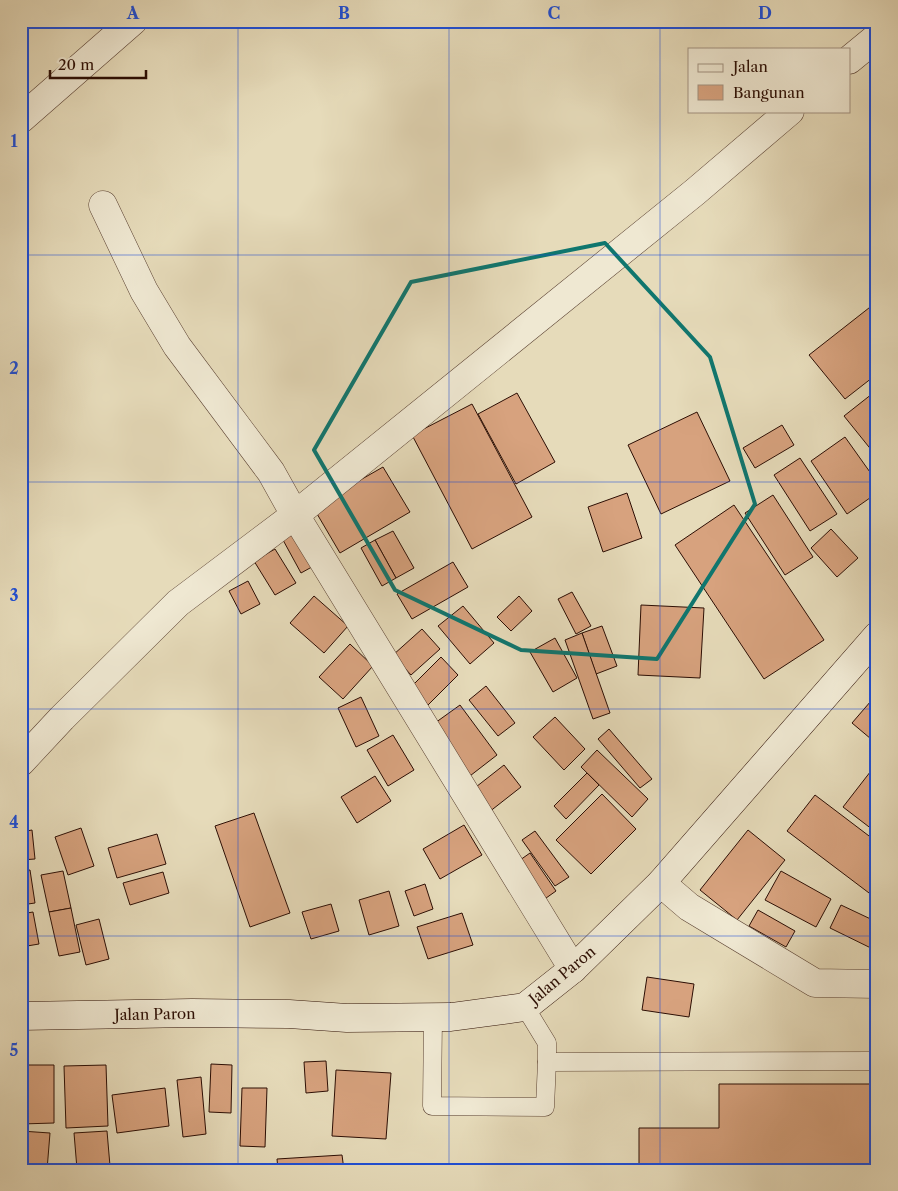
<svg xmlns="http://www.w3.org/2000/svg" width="898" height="1191" viewBox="0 0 898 1191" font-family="'Libre Caslon Text',serif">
<rect width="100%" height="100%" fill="#e6dbba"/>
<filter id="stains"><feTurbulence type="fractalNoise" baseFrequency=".004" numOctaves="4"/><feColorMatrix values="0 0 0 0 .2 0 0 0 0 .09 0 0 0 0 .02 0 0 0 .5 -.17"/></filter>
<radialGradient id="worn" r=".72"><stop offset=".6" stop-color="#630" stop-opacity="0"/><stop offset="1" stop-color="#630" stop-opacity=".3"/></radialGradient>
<g fill="#d7a27e" stroke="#2c0e04">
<path d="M 874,304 L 877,308 L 877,374 L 845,399 L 809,355 Z"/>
<path d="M 877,390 L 877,457 L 844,416 Z"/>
<path d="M 517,393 L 555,462 L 516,484 L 478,414 Z"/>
<path d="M 472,404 L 532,517 L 472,549 L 412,435 Z"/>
<path d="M 697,412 L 730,481 L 661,514 L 628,445 Z"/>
<path d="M 782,425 L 794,445 L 755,468 L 743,448 Z"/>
<path d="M 845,437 L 877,482 L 877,493 L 847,514 L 811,461 Z"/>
<path d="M 800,458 L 837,514 L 810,531 L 774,475 Z"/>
<path d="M 383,467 L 410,512 L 340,553 L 313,507 Z"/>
<path d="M 627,493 L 642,538 L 603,552 L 588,507 Z"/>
<path d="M 773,495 L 813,557 L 785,575 L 745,513 Z"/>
<path d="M 734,505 L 824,640 L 764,679 L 675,545 Z"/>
<path d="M 831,529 L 858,558 L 837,577 L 811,548 Z"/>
<path d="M 300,530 L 319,563 L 301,573 L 283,540 Z"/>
<path d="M 393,531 L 414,568 L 396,578 L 375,540 Z"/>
<path d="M 375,540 L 396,578 L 382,586 L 361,548 Z"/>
<path d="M 275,549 L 296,583 L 275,595 L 254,561 Z"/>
<path d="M 453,562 L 468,587 L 412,619 L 397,594 Z"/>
<path d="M 248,581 L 260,604 L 241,614 L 229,591 Z"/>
<path d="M 572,592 L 591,626 L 576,634 L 558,599 Z"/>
<path d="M 314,596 L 348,626 L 324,653 L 290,623 Z"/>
<path d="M 519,596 L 532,611 L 511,631 L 497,617 Z"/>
<path d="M 641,605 L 704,608 L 700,678 L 638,675 Z"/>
<path d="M 463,606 L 494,643 L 470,664 L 438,626 Z"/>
<path d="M 602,626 L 617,666 L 596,674 L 582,633 Z"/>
<path d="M 422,629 L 440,649 L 411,675 L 393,655 Z"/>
<path d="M 582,633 L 610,713 L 593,719 L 565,640 Z"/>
<path d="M 555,638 L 577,678 L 553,692 L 530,652 Z"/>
<path d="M 350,644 L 373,666 L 343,699 L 319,677 Z"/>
<path d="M 441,657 L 458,675 L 426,707 L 408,690 Z"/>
<path d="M 486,686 L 515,723 L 498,736 L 469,700 Z"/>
<path d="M 877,694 L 877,744 L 852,723 Z"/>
<path d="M 361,697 L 379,736 L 356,747 L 338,708 Z"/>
<path d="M 460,705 L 497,755 L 466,779 L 428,728 Z"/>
<path d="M 555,717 L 585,749 L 564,770 L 533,737 Z"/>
<path d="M 609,729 L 652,779 L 640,788 L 598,739 Z"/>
<path d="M 393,735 L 414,770 L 388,786 L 367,750 Z"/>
<path d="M 597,750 L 648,799 L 632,817 L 581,767 Z"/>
<path d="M 504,765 L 521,787 L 484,816 L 467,794 Z"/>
<path d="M 874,767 L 877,769 L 877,833 L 843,807 Z"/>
<path d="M 587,773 L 599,785 L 566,819 L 554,806 Z"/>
<path d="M 375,776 L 391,801 L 357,823 L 341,797 Z"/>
<path d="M 602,794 L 636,829 L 591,874 L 556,840 Z"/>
<path d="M 815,795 L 877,842 L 877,899 L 787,831 Z"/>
<path d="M 254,813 L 290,913 L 250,927 L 215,826 Z"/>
<path d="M 464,825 L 482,855 L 440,879 L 423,849 Z"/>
<path d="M 81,828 L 94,866 L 68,875 L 55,837 Z"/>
<path d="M 32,830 L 35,859 L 21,860 L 21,832 Z"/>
<path d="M 748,830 L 785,860 L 737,920 L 700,890 Z"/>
<path d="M 535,831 L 569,877 L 555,886 L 522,840 Z"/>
<path d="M 157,834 L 166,864 L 117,878 L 108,848 Z"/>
<path d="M 530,853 L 556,891 L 539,903 L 513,865 Z"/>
<path d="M 30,870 L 35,903 L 21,905 L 21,871 Z"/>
<path d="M 63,871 L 71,908 L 49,912 L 41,875 Z"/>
<path d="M 781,871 L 831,899 L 816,927 L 765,900 Z"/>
<path d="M 163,872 L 169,893 L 130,905 L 123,883 Z"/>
<path d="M 425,884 L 433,909 L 414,916 L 405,891 Z"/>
<path d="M 389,891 L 399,926 L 369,935 L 359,900 Z"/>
<path d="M 331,904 L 339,931 L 311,939 L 302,912 Z"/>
<path d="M 841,905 L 877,922 L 877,951 L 830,928 Z"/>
<path d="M 71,908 L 80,952 L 59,956 L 49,912 Z"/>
<path d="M 758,910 L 795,931 L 786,947 L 749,926 Z"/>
<path d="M 33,912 L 39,944 L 21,947 L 21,914 Z"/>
<path d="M 462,913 L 473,945 L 428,959 L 417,927 Z"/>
<path d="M 99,919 L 109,959 L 86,965 L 76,925 Z"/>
<path d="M 647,977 L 694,984 L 689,1017 L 642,1010 Z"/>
<path d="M 326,1061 L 328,1091 L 306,1093 L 304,1062 Z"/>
<path d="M 211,1064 L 232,1065 L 231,1113 L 209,1112 Z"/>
<path d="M 21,1065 L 54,1065 L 54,1123 L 21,1124 Z"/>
<path d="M 106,1065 L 108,1126 L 66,1128 L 64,1066 Z"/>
<path d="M 336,1070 L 391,1073 L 386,1139 L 332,1136 Z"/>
<path d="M 201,1077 L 206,1134 L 183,1137 L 177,1080 Z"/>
<path d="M 719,1084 L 877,1084 L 877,1170 L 639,1170 L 639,1128 L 719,1128 Z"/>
<path d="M 165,1088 L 169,1126 L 117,1133 L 112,1095 Z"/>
<path d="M 242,1088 L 267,1088 L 265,1147 L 240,1146 Z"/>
<path d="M 21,1131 L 50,1133 L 47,1170 L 21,1170 Z"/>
<path d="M 107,1131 L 110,1166 L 77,1169 L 74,1133 Z"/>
<path d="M 342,1155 L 344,1170 L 278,1170 L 277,1159 Z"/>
</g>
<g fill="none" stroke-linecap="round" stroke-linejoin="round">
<defs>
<g id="lane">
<path d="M 525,1007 L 547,1043 L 547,1062 L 877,1061"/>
<path d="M 433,1017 L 432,1106 L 545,1107 L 547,1062"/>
</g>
<g id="street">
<path d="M 849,60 L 877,37"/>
<path d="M 21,119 L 133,21"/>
<path d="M 103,205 L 144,291 L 177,346 L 271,472 L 295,515 L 573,969"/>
<path d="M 21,762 L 62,718 L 178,603 L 295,515 L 695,192 L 790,111"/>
<path d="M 661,883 L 689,907 L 815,983 L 877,984"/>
</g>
<g id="secondary">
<path d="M 876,21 L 877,22"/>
<path d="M 21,1016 L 192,1013 L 289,1014 L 347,1018 L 451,1017 L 525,1007 L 573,969 L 661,883 L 877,636"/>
</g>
</defs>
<use href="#lane" stroke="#5a4132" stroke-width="19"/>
<use href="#street" stroke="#5a4132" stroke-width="29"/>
<use href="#secondary" stroke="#2c0e04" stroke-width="29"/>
<use href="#lane" stroke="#efe8d2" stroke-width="18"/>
<use href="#street" stroke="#efe8d2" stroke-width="28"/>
<use href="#secondary" stroke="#efe8d2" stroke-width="28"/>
</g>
<path fill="none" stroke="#0f766e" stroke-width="4" stroke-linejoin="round" d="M 605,243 L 710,357 L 755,504 L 657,659 L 521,650 L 395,590 L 314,450 L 411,282 Z"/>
<path fill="none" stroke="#1d4ed8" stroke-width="1" stroke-opacity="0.55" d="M 238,21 L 238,1170M 449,21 L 449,1170M 660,21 L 660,1170M 21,255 L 877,255M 21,482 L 877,482M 21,709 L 877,709M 21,936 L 877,936"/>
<g text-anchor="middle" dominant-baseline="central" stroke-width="4" stroke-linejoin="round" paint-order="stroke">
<g font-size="15" fill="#2c0e04" stroke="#efe8d2">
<text transform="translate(562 975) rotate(-40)">Jalan Paron</text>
<text transform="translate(155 1014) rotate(-1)">Jalan Paron</text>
</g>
</g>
<rect width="898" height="1191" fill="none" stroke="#e6dbba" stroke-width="55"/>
<rect x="688" y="48" width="162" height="65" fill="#efe8d2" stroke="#a19180"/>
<rect x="698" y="64" width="25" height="8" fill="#efe8d2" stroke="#a19180"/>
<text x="733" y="72" font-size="15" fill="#2c0e04">Jalan</text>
<rect x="698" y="85" width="25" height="15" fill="#d7a27e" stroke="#a19180"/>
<text x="733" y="98" font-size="15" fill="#2c0e04">Bangunan</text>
<path d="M50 70v8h96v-8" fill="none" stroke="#2c0e04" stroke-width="2.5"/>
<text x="58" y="70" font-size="15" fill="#2c0e04" stroke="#efe8d2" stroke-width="4" paint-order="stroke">20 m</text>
<rect x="28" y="28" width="842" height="1136" fill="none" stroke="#1d4ed8" stroke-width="2"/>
<g font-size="16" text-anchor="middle" font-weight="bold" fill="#1d4ed8">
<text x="133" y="19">A</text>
<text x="344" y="19">B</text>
<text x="554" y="19">C</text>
<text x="765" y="19">D</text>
<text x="14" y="147">1</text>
<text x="14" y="374">2</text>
<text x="14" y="601">3</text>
<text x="14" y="828">4</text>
<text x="14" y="1056">5</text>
</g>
<rect width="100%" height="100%" filter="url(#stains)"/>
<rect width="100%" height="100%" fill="url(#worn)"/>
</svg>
